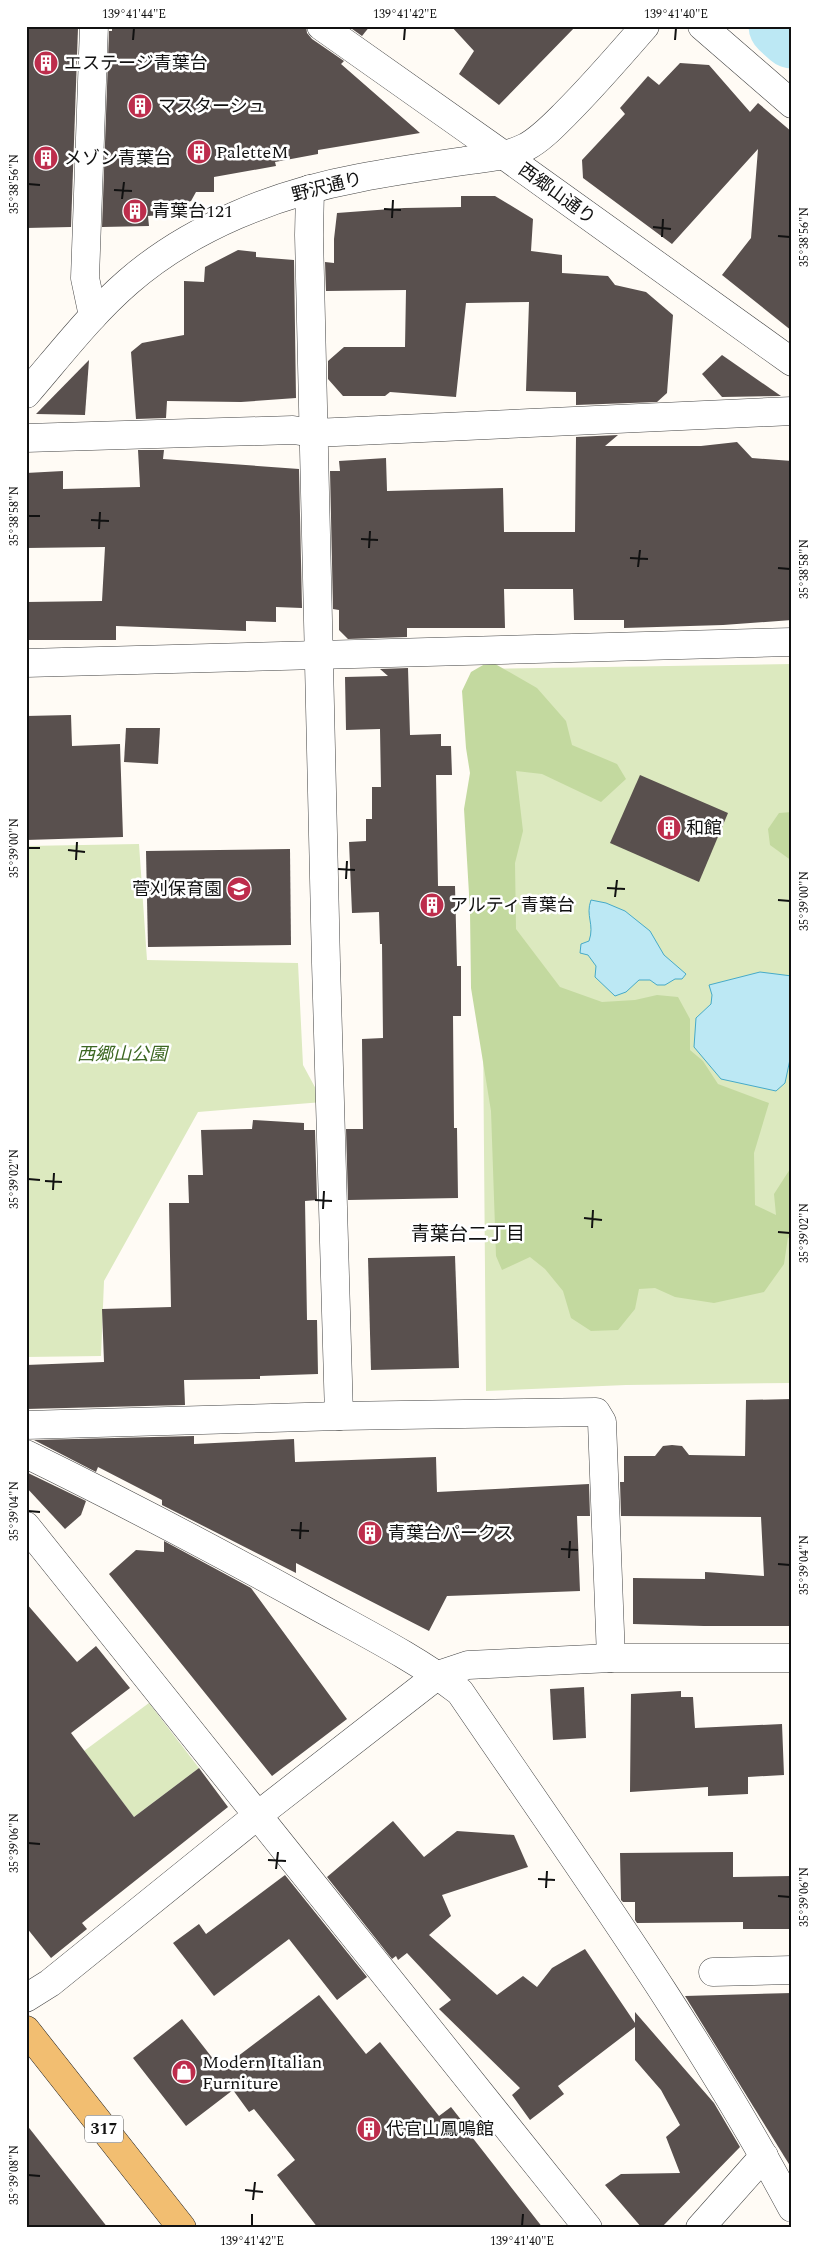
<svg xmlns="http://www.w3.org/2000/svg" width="818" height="2254" viewBox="0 0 818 2254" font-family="Spectral,'Noto Sans JP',serif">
<rect width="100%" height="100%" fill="#fffbf5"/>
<g fill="#dce9bf">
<path d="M 792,664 L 792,1383 L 626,1385 L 486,1391 L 480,669 Z"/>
<path d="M 139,844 L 147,960 L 298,963 L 303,1065 L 323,1102 L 198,1112 L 104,1281 L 101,1356 L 26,1357 L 26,846 Z"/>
<path d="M 149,1703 L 199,1768 L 134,1817 L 84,1751 Z"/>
</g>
<g fill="#c3d99f">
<path d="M 490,661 L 537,688 L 566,721 L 572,745 L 617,764 L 626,779 L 601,802 L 542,774 L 516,771 L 523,831 L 515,863 L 516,929 L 560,987 L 602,1002 L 635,1000 L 657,995 L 678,997 L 690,1019 L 690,1050 L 703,1061 L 718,1084 L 769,1103 L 754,1153 L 755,1205 L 776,1215 L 774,1194 L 792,1166 L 792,1242 L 788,1237 L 784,1264 L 764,1292 L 714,1303 L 675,1297 L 655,1288 L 639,1289 L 635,1309 L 618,1330 L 591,1331 L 571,1318 L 563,1291 L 545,1269 L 530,1257 L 502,1270 L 496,1256 L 491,1111 L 471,988 L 470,911 L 464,809 L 470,773 L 466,748 L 462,691 L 471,672 Z"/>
<path d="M 792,812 L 792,861 L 770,845 L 768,829 L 779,813 Z"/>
</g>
<g fill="#bce8f4" stroke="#46aac8">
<path d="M 591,900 L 606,903 L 625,911 L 650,931 L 664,955 L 686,974 L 682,979 L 675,979 L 665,985 L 657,985 L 650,980 L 639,980 L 626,992 L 615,996 L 595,977 L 596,966 L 588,955 L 580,953 L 581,944 L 589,941 C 595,924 585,916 591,900 Z"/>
<path d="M 760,972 L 792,976 L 792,1050 L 785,1083 L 776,1091 L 721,1079 L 694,1047 L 696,1018 L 711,1004 L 712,995 L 709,985 Z"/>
</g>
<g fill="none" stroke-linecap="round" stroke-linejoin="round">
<path stroke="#bce8f4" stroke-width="65" d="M 781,26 L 792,36"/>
</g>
<g fill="#59504e">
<path d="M 26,26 L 78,28 L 71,227 L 26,228 Z"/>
<path d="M 112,26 L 306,26 L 307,33 L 312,39 L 344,61 L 341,64 L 420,133 L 318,150 L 318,154 L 275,162 L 276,166 L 214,177 L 214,192 L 196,192 L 191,201 L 163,210 L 163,215 L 148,216 L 149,226 L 102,227 L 109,31 L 112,31 Z"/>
<path d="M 348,26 L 370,26 L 362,36 Z"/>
<path d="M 451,26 L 576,26 L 499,105 L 459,74 L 474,51 Z"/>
<path d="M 680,63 L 709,65 L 750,112 L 758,103 L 792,132 L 792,331 L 722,275 L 751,238 L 758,149 L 672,244 L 583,178 L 582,160 L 625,114 L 620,108 L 648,76 L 659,85 Z"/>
<path d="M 461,196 L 495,196 L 533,219 L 531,251 L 562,255 L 562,273 L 608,276 L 615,285 L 646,292 L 673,315 L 667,393 L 657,402 L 576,405 L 576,392 L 526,391 L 529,302 L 466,303 L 456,397 L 390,392 L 385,396 L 343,396 L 328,379 L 328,361 L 344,347 L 405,347 L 406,290 L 326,291 L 325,262 L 334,263 L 334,239 L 337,213 L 404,208 L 461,207 Z"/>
<path d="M 238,250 L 256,252 L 256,257 L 294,260 L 296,398 L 241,402 L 167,401 L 166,418 L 136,419 L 131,352 L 142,343 L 184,335 L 184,281 L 204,282 L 205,267 Z"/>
<path d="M 722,355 L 781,396 L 722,397 L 702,374 Z"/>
<path d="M 89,360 L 85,415 L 36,414 Z"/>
<path d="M 618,435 L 605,446 L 701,446 L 737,442 L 752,458 L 792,461 L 792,620 L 723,625 L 624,628 L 624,620 L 574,620 L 573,589 L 504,589 L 505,628 L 407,628 L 407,637 L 348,639 L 339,630 L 339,610 L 333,609 L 330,471 L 340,471 L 339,461 L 386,458 L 387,491 L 503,488 L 504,532 L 575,532 L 576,437 Z"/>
<path d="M 138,450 L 164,450 L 163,459 L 299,469 L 302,608 L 276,607 L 276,622 L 246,621 L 246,631 L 116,626 L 116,640 L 26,640 L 26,602 L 102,601 L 105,547 L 26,548 L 26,473 L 63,471 L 63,489 L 140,487 Z"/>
<path d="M 408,668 L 410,735 L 441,734 L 441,746 L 451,746 L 452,775 L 436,775 L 438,886 L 455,886 L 457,966 L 461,966 L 461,1016 L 453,1016 L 454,1128 L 457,1128 L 458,1198 L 348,1200 L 346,1129 L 363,1129 L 362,1039 L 383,1038 L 382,944 L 380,944 L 379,912 L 352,913 L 349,842 L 366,841 L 366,819 L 372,819 L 372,787 L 381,787 L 380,729 L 346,730 L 345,677 L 388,676 L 380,669 Z"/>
<path d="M 71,715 L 72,746 L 120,744 L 123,837 L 26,840 L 26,716 Z"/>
<path d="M 126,728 L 160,728 L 158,764 L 124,762 Z"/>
<path d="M 640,775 L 728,813 L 699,882 L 610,843 Z"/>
<path d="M 290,849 L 291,945 L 148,947 L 146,851 Z"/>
<path d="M 253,1120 L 304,1123 L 304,1130 L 315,1130 L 317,1200 L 305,1201 L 307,1320 L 317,1320 L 318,1374 L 260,1376 L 260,1379 L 184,1380 L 185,1405 L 26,1409 L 26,1365 L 104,1362 L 102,1309 L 171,1307 L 169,1203 L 189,1203 L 188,1175 L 203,1175 L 201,1130 L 252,1129 Z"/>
<path d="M 455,1256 L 459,1368 L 371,1370 L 368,1258 Z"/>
<path d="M 792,1399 L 792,1626 L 704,1626 L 633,1624 L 633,1578 L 705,1579 L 705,1572 L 764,1576 L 761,1517 L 621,1516 L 620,1482 L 624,1482 L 624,1456 L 655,1456 L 663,1446 L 672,1445 L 682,1446 L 689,1455 L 745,1456 L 746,1400 Z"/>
<path d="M 194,1436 L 194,1444 L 294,1439 L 295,1462 L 436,1457 L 437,1492 L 589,1484 L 590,1516 L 577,1516 L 580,1591 L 447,1596 L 429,1631 L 296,1563 L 296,1573 L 162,1505 L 162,1500 L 98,1467 L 96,1472 L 34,1440 Z"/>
<path d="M 26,1472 L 86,1501 L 81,1515 L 65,1529 L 26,1487 Z"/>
<path d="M 164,1541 L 251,1588 L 347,1719 L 272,1776 L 109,1574 L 136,1550 L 164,1552 Z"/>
<path d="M 26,1603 L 77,1662 L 96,1646 L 130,1688 L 71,1733 L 134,1817 L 199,1768 L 228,1807 L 82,1923 L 87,1929 L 51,1958 L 26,1927 Z"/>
<path d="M 584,1687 L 586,1738 L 553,1740 L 550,1689 Z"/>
<path d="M 681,1691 L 681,1697 L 693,1697 L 695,1728 L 782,1724 L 784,1775 L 748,1777 L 748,1794 L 708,1796 L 708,1787 L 630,1792 L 631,1694 Z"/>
<path d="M 393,1821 L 424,1857 L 457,1831 L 514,1835 L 528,1867 L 442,1895 L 451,1916 L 429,1935 L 497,1995 L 523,1976 L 537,1987 L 552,1968 L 585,1949 L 635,2023 L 635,2012 L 714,2103 L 740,2147 L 661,2228 L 642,2228 L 605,2185 L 621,2174 L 680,2173 L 666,2137 L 680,2125 L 661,2090 L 635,2060 L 635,2027 L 558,2086 L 564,2094 L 530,2120 L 512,2095 L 520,2088 L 439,2009 L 451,2000 L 407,1953 L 398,1960 L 396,1956 L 392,1959 L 327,1877 Z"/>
<path d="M 733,1852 L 733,1877 L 792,1876 L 792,1929 L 743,1929 L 743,1922 L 637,1923 L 635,1920 L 635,1902 L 623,1902 L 621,1900 L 620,1853 Z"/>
<path d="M 285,1875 L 367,1977 L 337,2000 L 289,1939 L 214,1996 L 173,1943 L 199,1924 L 206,1934 Z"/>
<path d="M 792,1993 L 792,2169 L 685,1996 Z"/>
<path d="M 319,1995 L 366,2054 L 380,2042 L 439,2116 L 451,2107 L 473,2135 L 472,2137 L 543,2228 L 318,2228 L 277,2175 L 295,2160 L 254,2109 L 249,2112 L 233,2090 L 186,2126 L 133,2058 L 182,2019 L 221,2069 Z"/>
<path d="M 26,2124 L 108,2228 L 26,2228 Z"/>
</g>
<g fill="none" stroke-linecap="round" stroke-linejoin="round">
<defs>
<g id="minor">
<path d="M 321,26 L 505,156"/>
<path d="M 702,26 L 792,104"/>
<path d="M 310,189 L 309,235 L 326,963 L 339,1416"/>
<path d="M 93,316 L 85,278 L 94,26"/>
<path d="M 26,438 L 293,430 L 314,433 L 792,411"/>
<path d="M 26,663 L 792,642"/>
<path d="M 26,1425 L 339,1416 L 596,1412 L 602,1422 L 611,1658"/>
<path d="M 26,1454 C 122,1501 217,1551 311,1603 C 361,1631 414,1657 460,1692 C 575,1861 696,2028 792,2208"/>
<path d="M 26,1526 L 588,2228"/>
<path d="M 713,1972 L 792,1970"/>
<path d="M 26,1998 L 50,1983 L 258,1815 L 438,1675 L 468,1665 L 611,1658 L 792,1658"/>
<path d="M 700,2228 L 764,2156"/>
</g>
<g id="tertiary">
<path d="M 505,156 L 792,362"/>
<path d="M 26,394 C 59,356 90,315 128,282 C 191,227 278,193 359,178 C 394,171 429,166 464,161 C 488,157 503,158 526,147 C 541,139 554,125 566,113 C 594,85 619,56 645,26"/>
</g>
<path id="primary" d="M 26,2030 L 182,2228"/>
</defs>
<use href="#minor" stroke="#444" stroke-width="29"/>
<use href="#tertiary" stroke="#444" stroke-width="29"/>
<use href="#primary" stroke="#222" stroke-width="29"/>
<use href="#minor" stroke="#fff" stroke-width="28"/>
<use href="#tertiary" stroke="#fff" stroke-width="28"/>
<use href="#primary" stroke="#f2be71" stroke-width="28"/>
</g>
<path fill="none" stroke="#111" stroke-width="2" d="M 133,40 L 134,28M 404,40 L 405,28M 675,40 L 676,28M 28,184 L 40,185M 114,190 L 132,191M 122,199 L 124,182M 384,209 L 401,210M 392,218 L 393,200M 653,227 L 671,229M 778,236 L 790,237M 662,237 L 663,219M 28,516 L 40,516M 91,520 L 109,521M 99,529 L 100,512M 361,539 L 378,540M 369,548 L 370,531M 630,558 L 648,559M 638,567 L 640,550M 778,568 L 790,569M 28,848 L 40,848M 68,850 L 85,852M 76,860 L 77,842M 338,869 L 355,870M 346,879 L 347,861M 607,888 L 625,889M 615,897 L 617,880M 778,900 L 790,901M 28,1179 L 40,1180M 45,1181 L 62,1182M 53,1190 L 54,1173M 315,1200 L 332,1201M 323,1209 L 324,1191M 584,1218 L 602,1220M 592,1228 L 593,1210M 778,1232 L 790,1233M 28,1511 L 40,1512M 291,1530 L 309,1531M 300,1539 L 301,1522M 561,1549 L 578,1550M 569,1558 L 570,1541M 778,1564 L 790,1565M 28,1843 L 40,1844M 268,1860 L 286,1861M 276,1869 L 278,1852M 538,1879 L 555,1880M 546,1888 L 547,1871M 778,1896 L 790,1897M 28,2175 L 40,2176M 245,2190 L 263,2192M 253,2200 L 255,2182M 252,2226 L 252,2214M 522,2226 L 523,2214"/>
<defs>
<symbol id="building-disc" viewBox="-11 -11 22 22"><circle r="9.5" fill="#bd2d4c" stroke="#fff"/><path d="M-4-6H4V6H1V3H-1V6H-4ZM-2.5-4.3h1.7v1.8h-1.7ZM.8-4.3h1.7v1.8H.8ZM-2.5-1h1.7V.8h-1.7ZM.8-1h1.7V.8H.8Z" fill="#fff"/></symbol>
<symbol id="school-disc" viewBox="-11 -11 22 22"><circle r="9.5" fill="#bd2d4c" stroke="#fff"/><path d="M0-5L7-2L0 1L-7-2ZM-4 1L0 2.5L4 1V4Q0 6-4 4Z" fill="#fff"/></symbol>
<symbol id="shop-disc" viewBox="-11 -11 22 22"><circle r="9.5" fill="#bd2d4c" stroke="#fff"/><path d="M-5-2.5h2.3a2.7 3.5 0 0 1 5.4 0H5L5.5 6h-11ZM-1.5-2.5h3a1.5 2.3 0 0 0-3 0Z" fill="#fff"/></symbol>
</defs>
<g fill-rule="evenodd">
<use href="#building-disc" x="32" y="49" width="28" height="28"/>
<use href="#building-disc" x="126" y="92" width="28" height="28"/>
<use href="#building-disc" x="185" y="138" width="28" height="28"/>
<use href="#building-disc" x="32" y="144" width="28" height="28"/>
<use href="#building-disc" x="121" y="197" width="28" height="28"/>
<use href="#building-disc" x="655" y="814" width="28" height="28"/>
<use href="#school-disc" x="225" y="875" width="28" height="28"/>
<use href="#building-disc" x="418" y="891" width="28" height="28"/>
<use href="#building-disc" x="356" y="1519" width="28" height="28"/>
<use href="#shop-disc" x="170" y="2058" width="28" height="28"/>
<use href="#building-disc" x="355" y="2115" width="28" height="28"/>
</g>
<g text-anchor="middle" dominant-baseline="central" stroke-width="5" stroke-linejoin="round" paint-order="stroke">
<rect fill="#fff" stroke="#585858" stroke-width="1" x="85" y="2115.5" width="38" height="27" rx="4"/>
<g font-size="16" font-weight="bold" fill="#111">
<text x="104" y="2129">317</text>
</g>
<g font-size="18" fill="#111" stroke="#fff" text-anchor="start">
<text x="64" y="63">エステージ青葉台</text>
<text x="158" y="106">マスターシュ</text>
<text x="216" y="152">PaletteM</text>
<text x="64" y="158">メゾン青葉台</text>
<text x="152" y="211">青葉台121</text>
<text x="686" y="828">和館</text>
<text x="222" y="889" text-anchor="end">菅刈保育園</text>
<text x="450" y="905">アルティ青葉台</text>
<text x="388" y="1533">青葉台パークス</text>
<text x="202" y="2062">Modern Italian<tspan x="202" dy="21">Furniture</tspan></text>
<text x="386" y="2129">代官山鳳鳴館</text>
</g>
<g font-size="18" fill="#111" stroke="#fff">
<text transform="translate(327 187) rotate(-14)">野沢通り</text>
<text transform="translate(557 194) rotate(36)">西郷山通り</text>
</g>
<g font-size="18" font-style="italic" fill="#3c6722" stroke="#fff">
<text x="122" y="1054">西郷山公園</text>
</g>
<g font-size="19" fill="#111" stroke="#fff">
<text x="468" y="1234">青葉台二丁目</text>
</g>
</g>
<rect width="818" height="2254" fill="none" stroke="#ffffff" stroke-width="55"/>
<rect x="28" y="28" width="762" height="2198" fill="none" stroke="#111" stroke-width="2"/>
<g font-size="12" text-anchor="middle" fill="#111">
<text x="134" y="18">139°41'44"E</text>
<text x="405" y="18">139°41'42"E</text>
<text x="676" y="18">139°41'40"E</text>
<text transform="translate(14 184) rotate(-90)" y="4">35°38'56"N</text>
<text transform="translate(804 237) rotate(-90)" y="4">35°38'56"N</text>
<text transform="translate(14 516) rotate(-90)" y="4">35°38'58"N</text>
<text transform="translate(804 569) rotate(-90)" y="4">35°38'58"N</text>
<text transform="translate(14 848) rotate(-90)" y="4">35°39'00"N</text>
<text transform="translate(804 901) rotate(-90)" y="4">35°39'00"N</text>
<text transform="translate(14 1179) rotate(-90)" y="4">35°39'02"N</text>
<text transform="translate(804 1233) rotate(-90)" y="4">35°39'02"N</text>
<text transform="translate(14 1511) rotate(-90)" y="4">35°39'04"N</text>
<text transform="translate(804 1565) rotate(-90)" y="4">35°39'04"N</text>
<text transform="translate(14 1843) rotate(-90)" y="4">35°39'06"N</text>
<text transform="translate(804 1897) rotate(-90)" y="4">35°39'06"N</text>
<text transform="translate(14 2175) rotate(-90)" y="4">35°39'08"N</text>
<text x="252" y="2245">139°41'42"E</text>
<text x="522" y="2245">139°41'40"E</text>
</g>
</svg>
